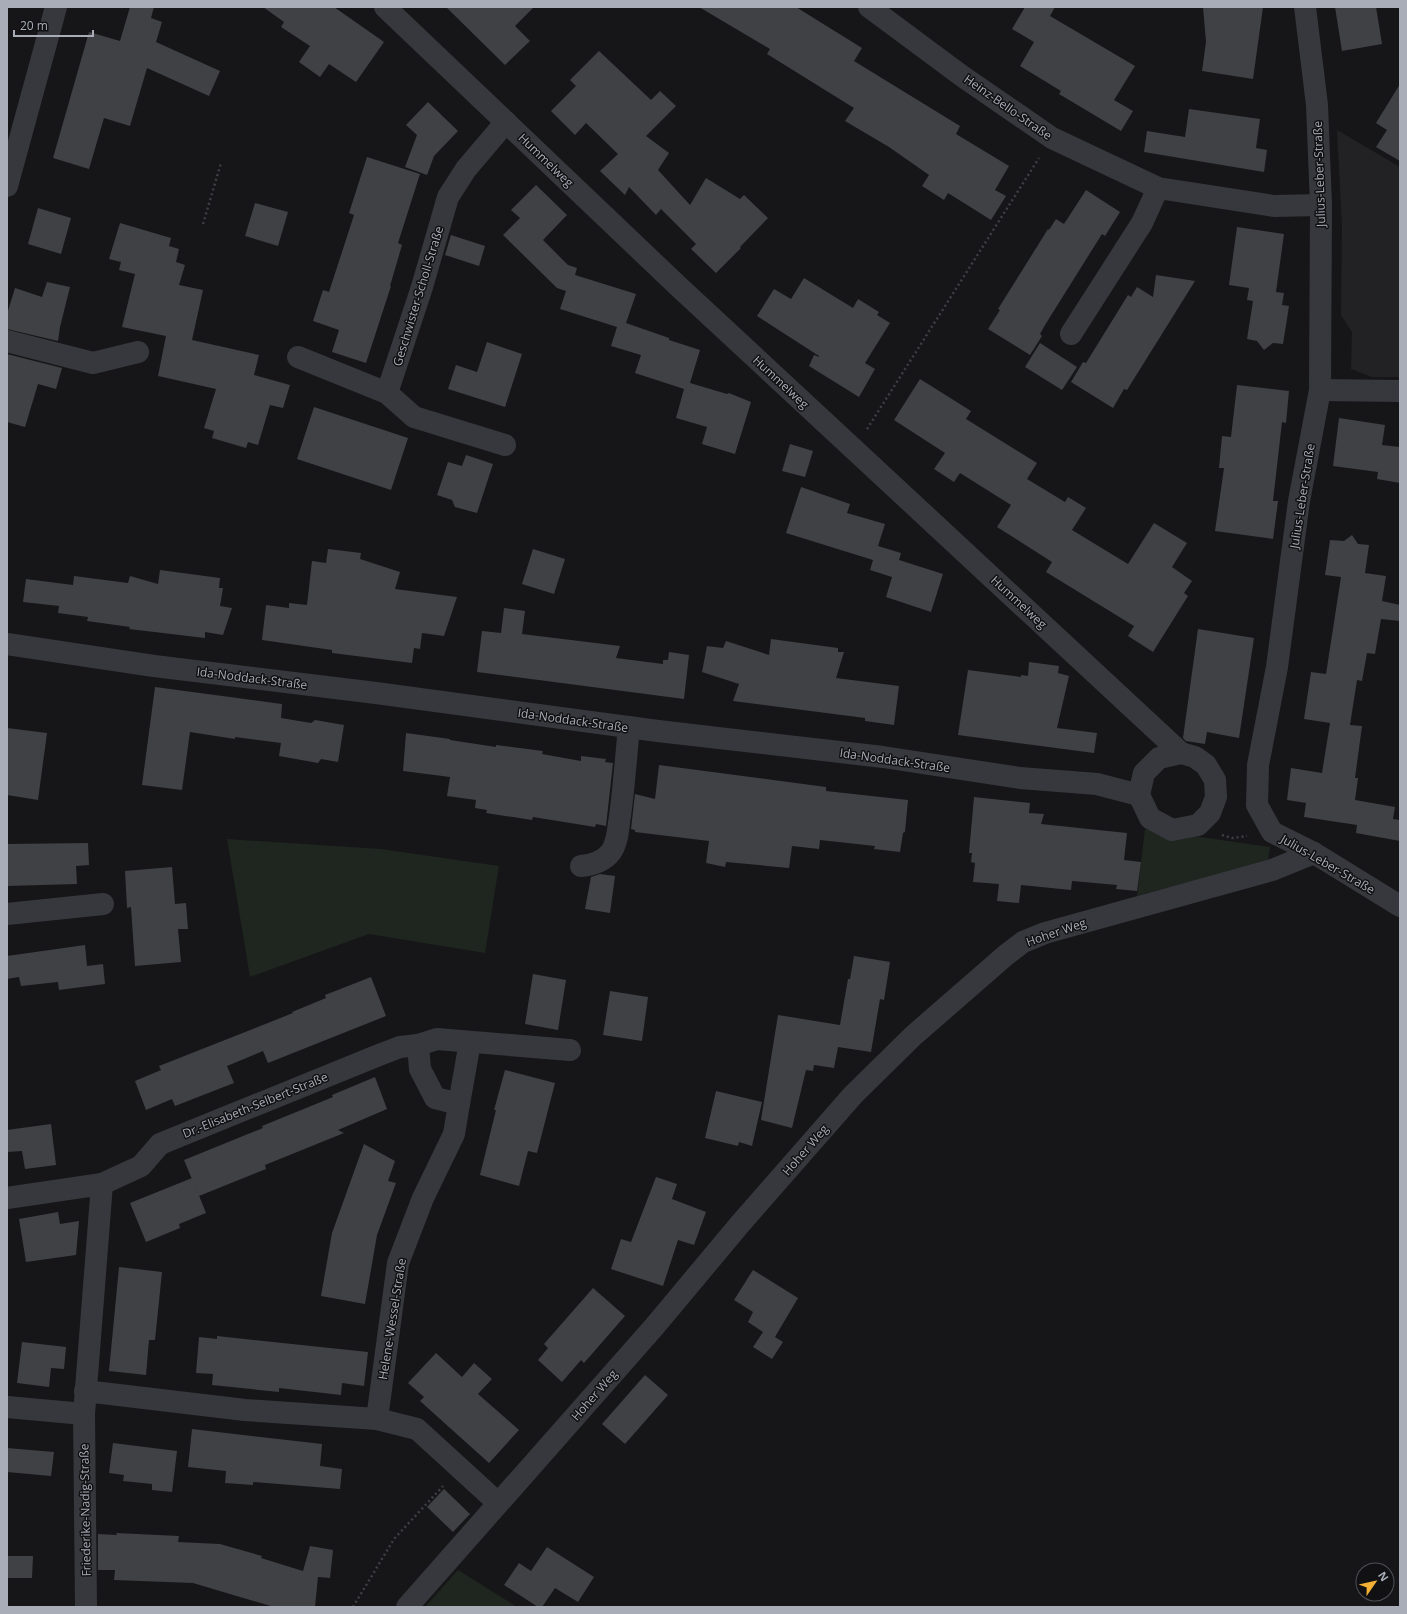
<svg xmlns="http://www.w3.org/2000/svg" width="1407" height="1614" viewBox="0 0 1407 1614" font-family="'Open Sans',sans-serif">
<rect width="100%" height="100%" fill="#161618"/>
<path fill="#222225" d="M 1337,130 L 1400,167 L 1400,377 L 1372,377 L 1351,369 L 1352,332 L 1341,315 L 1342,226 Z"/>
<g fill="#1e261f">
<path d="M 1145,829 L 1270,847 L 1268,861 L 1137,896 Z"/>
<path d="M 227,839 L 381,849 L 499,866 L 485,953 L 369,934 L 250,977 Z"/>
<path d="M 458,1570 L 517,1607 L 425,1607 Z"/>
</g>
<g fill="#404145">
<path d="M 130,7 L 154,7 L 151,18 L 162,22 L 156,42 L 220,71 L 209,96 L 147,68 L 130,126 L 104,118 L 89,169 L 53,158 L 89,32 L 120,41 Z"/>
<path d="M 263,7 L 334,7 L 384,42 L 356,82 L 329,64 L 320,77 L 299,62 L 310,46 L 281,27 L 284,22 Z"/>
<path d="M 446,7 L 534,7 L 515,26 L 530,41 L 505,65 Z"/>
<path d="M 699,7 L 796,7 L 862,48 L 854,61 L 960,126 L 956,134 L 1009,166 L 995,190 L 1006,196 L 991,220 L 948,193 L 944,200 L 922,186 L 929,175 L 889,147 L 845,121 L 854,108 L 767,54 L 770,49 Z"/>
<path d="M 1025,7 L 1055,7 L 1050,16 L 1135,66 L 1114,100 L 1133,111 L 1121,131 L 1059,94 L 1061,91 L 1020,66 L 1034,42 L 1012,29 Z"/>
<path d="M 1203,7 L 1263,7 L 1253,79 L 1202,71 L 1206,42 Z"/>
<path d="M 1335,7 L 1376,7 L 1382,44 L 1342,51 Z"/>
<path d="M 599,51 L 651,100 L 660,91 L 676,106 L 646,136 L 669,153 L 658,170 L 690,205 L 706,178 L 740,199 L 744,195 L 768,218 L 740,247 L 741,248 L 716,273 L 691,249 L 696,244 L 661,209 L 656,215 L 629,187 L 625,195 L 600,171 L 618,154 L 586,123 L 575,135 L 551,111 L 576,86 L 570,80 Z"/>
<path d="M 1400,84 L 1400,161 L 1376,147 L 1387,130 L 1376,123 Z"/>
<path d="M 428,102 L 458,131 L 434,156 L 427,175 L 405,167 L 417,135 L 406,125 Z"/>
<path d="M 1189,109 L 1260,119 L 1256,148 L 1267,150 L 1264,172 L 1144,152 L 1147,131 L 1185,137 Z"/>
<path d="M 367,157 L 420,174 L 398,243 L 402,245 L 390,286 L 391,286 L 366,363 L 332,352 L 339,330 L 313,321 L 323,290 L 329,292 L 354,215 L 349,213 Z"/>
<path d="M 536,185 L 567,215 L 543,240 L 568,265 L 577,268 L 575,275 L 636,294 L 626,323 L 669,338 L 669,340 L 700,350 L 690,383 L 727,394 L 729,393 L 751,402 L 735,454 L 702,444 L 707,427 L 676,418 L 684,389 L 635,373 L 641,355 L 611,346 L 617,327 L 560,309 L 566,291 L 557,288 L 503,235 L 520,218 L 511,210 Z"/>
<path d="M 1086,190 L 1120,212 L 1105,236 L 1102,234 L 1045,325 L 1040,334 L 1042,336 L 1030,355 L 988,329 L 1000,310 L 998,309 L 1048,229 L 1049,230 L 1056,219 L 1064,224 Z"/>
<path d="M 255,203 L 288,212 L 278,246 L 245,236 Z"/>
<path d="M 38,208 L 71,218 L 61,254 L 28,244 Z"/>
<path d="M 120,223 L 171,238 L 169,246 L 179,249 L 176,262 L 185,265 L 179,285 L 203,290 L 192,340 L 259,355 L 254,375 L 290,385 L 283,408 L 270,405 L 258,445 L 248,442 L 246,448 L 212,438 L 214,431 L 204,428 L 216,389 L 158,376 L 166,336 L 122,327 L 135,274 L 119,270 L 121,262 L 109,259 Z"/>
<path d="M 1237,227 L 1284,234 L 1276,292 L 1284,293 L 1282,305 L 1289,306 L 1283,344 L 1273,343 L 1264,350 L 1257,341 L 1247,339 L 1253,301 L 1247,300 L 1249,288 L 1229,285 Z"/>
<path d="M 451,235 L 485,246 L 479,266 L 445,255 Z"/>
<path d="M 1156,275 L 1195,281 L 1127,390 L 1124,389 L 1113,408 L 1071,382 L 1083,362 L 1086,363 L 1128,295 L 1131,297 L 1137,287 L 1153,297 Z"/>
<path d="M 804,278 L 853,308 L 858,299 L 879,312 L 877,315 L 890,323 L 865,363 L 875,369 L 859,397 L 809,366 L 814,355 L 819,357 L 819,356 L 757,316 L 774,289 L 791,299 Z"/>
<path d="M 47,282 L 70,287 L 60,327 L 58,341 L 7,329 L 7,314 L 15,288 L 42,297 Z"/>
<path d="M 487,342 L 522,354 L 505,407 L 448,389 L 456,365 L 477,372 Z"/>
<path d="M 1040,343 L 1077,367 L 1062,390 L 1025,367 Z"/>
<path d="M 7,354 L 62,368 L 56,389 L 38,384 L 25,427 L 7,422 Z"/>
<path d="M 920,379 L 971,411 L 966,419 L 1037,463 L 1027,479 L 1065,502 L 1068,497 L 1086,508 L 1072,530 L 1128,564 L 1154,523 L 1187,543 L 1172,567 L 1192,581 L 1184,593 L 1188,596 L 1153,652 L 1128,636 L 1134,626 L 1046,572 L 1052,562 L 997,527 L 1011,505 L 960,473 L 954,482 L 934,469 L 945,453 L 894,420 Z"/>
<path d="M 1237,385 L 1289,391 L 1286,423 L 1282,422 L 1273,501 L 1278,501 L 1273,539 L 1215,531 L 1224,468 L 1219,468 L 1222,436 L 1231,437 Z"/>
<path d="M 314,407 L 408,438 L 391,490 L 297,459 Z"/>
<path d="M 1339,418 L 1385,425 L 1382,445 L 1400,447 L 1400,483 L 1377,479 L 1378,472 L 1333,466 Z"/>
<path d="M 790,444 L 813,451 L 805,477 L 782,471 Z"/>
<path d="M 466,455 L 493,464 L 477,513 L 455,507 L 452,500 L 437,495 L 448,462 L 462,466 Z"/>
<path d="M 801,487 L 850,504 L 847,513 L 885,524 L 878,546 L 901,553 L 899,560 L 943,574 L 931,612 L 886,597 L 892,577 L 870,570 L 873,560 L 786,533 Z"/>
<path d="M 1352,535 L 1358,544 L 1369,545 L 1365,573 L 1386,576 L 1382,601 L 1400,605 L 1400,621 L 1381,619 L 1375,654 L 1367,653 L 1362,681 L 1357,680 L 1350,725 L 1362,726 L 1355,778 L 1358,778 L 1355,800 L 1395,807 L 1393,819 L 1400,820 L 1400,841 L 1356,833 L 1357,825 L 1304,817 L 1306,803 L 1287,800 L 1291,768 L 1322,773 L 1330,723 L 1304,719 L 1311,672 L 1326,674 L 1341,577 L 1325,575 L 1330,540 L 1344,541 Z"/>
<path d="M 328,549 L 361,553 L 360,559 L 400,572 L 395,589 L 457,597 L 444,636 L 422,633 L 420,649 L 414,648 L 412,663 L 332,653 L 332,650 L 262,640 L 266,605 L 289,608 L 289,603 L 307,605 L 312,561 L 326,563 Z"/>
<path d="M 533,549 L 565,559 L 554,594 L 522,584 Z"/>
<path d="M 160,570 L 220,578 L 219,588 L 223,588 L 220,606 L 232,608 L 223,635 L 205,632 L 205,638 L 129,629 L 130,627 L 87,621 L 88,617 L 58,613 L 59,606 L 23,602 L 26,579 L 73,585 L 74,576 L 128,583 L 130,576 L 158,584 Z"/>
<path d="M 504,608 L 525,611 L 522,634 L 620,646 L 616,658 L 663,664 L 663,660 L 668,660 L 669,652 L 689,655 L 684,699 L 477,672 L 482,631 L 501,633 Z"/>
<path d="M 1198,629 L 1254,638 L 1239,738 L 1207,732 L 1205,744 L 1186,741 L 1183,738 Z"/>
<path d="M 771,639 L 838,648 L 838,652 L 844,652 L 836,678 L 899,686 L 894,725 L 865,721 L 865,718 L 733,701 L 739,684 L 702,672 L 707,646 L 723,648 L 726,641 L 769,655 Z"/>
<path d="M 1029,662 L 1059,666 L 1058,673 L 1069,676 L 1057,728 L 1097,733 L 1094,753 L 958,735 L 968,670 L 1021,677 L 1021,675 L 1028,676 Z"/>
<path d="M 155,687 L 282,704 L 281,718 L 311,723 L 315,720 L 344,725 L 338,762 L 321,759 L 318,763 L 279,756 L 281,743 L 235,737 L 235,739 L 190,732 L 182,790 L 142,785 Z"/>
<path d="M 7,728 L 47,733 L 38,800 L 7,795 Z"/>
<path d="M 406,733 L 450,739 L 450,740 L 496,747 L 496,745 L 543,751 L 542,754 L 581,761 L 581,756 L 606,759 L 605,762 L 613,763 L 606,826 L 596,824 L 595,827 L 533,817 L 532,820 L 486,813 L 487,810 L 475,808 L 476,800 L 447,796 L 450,777 L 403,771 Z"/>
<path d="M 659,765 L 826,787 L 826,791 L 908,800 L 905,832 L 903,833 L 900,852 L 874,849 L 875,846 L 820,840 L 819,849 L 792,846 L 789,868 L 726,862 L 725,867 L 706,863 L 709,841 L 635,832 L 635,830 L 631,829 L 635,794 L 655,799 Z"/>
<path d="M 974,797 L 1030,803 L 1029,813 L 1044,814 L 1041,824 L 1127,833 L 1124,860 L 1141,862 L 1137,891 L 1116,889 L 1117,885 L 1072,881 L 1071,890 L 1021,885 L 1019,903 L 997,901 L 999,884 L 973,882 L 975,863 L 971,862 L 972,853 L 969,853 Z"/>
<path d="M 88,843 L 89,865 L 76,866 L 77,884 L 7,886 L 7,844 Z"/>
<path d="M 172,867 L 175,904 L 186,903 L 188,929 L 178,929 L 181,962 L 135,966 L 131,907 L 127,908 L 125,871 Z"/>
<path d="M 600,874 L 615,876 L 610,913 L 585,909 L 591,877 Z"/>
<path d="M 85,945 L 87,966 L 103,964 L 105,984 L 59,990 L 58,982 L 21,986 L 19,977 L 7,979 L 7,956 Z"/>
<path d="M 854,956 L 890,962 L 884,1000 L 880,999 L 871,1052 L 838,1047 L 834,1068 L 814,1065 L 813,1071 L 806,1070 L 792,1128 L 761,1120 L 778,1015 L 840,1025 L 848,979 L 850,979 Z"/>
<path d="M 533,974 L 566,980 L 558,1030 L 525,1024 Z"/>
<path d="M 371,977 L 386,1016 L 268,1063 L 263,1051 L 227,1066 L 234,1083 L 175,1106 L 172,1099 L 146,1110 L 135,1081 L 161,1070 L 159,1066 L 293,1013 L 292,1012 L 326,998 L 325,995 Z"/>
<path d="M 610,991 L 648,997 L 642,1041 L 603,1035 Z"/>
<path d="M 505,1070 L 555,1083 L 537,1153 L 528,1151 L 519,1186 L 480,1175 L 496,1110 L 494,1110 Z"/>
<path d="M 375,1077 L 387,1109 L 338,1130 L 344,1133 L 265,1165 L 266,1169 L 199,1196 L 184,1160 L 263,1128 L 262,1126 L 333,1097 L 332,1095 Z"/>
<path d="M 716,1091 L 762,1102 L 752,1146 L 739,1142 L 738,1146 L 705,1138 Z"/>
<path d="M 51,1124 L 56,1165 L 25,1169 L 22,1151 L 7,1152 L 7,1130 Z"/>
<path d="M 364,1144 L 395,1161 L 388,1181 L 396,1183 L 377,1235 L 365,1304 L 321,1296 L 332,1233 Z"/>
<path d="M 656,1177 L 677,1184 L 672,1199 L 706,1212 L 694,1245 L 678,1240 L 663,1286 L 611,1269 L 621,1239 L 631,1242 Z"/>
<path d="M 192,1178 L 206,1213 L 179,1224 L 180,1228 L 146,1242 L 130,1203 Z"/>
<path d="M 58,1212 L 60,1224 L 79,1221 L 76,1255 L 26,1262 L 19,1219 Z"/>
<path d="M 119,1267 L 162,1272 L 155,1340 L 149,1340 L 146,1375 L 109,1371 Z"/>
<path d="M 753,1270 L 798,1298 L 775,1337 L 783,1342 L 772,1359 L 753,1347 L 763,1332 L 748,1322 L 753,1312 L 734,1300 Z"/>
<path d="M 593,1288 L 625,1316 L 584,1363 L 581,1360 L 562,1382 L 538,1360 L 548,1348 L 544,1344 Z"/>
<path d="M 217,1336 L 368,1352 L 364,1386 L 342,1383 L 341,1395 L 279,1388 L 279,1392 L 212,1385 L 213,1374 L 196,1373 L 199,1337 L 217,1339 Z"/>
<path d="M 22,1342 L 66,1347 L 64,1369 L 51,1368 L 49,1387 L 17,1383 Z"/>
<path d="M 436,1353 L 462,1377 L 474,1363 L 492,1379 L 478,1394 L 519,1430 L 489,1463 L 420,1401 L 424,1397 L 408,1383 Z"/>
<path d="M 645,1375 L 668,1395 L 625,1444 L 602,1424 Z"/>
<path d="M 192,1429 L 322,1444 L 320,1466 L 342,1469 L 340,1489 L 253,1482 L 253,1485 L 225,1483 L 226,1471 L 188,1467 Z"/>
<path d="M 113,1443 L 177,1451 L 172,1492 L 152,1490 L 152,1484 L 123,1481 L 124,1475 L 109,1473 Z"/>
<path d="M 7,1448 L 54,1452 L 51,1476 L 7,1472 Z"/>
<path d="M 444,1489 L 470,1514 L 453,1532 L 427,1507 Z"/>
<path d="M 116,1533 L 179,1536 L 178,1542 L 220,1544 L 262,1556 L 261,1558 L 303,1571 L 310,1546 L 333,1550 L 330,1578 L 318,1577 L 315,1607 L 274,1607 L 193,1583 L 114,1580 L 115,1570 L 98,1570 L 98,1534 L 117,1535 Z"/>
<path d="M 547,1547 L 594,1577 L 578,1602 L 555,1588 L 542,1607 L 538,1607 L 504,1585 L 519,1563 L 531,1571 Z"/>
<path d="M 7,1556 L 33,1556 L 32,1578 L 7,1578 Z"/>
</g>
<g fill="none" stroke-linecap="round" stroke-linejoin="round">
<g stroke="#3d3f44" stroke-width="2.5" stroke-dasharray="2 3" stroke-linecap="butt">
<path d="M 203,224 L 221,163"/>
<path d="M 867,429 L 1039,158"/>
<path d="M 1222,835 L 1232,838 L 1247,836"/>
<path d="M 353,1607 L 394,1539 L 443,1486"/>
</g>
<g stroke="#37383d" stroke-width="22">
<path d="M 385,7 L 678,286 L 1181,753"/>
<path d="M 869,7 L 962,76 L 1052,138 L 1158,188 L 1274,206 L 1321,205"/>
<path d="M 1305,7 L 1317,105 L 1321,205 L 1320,390 L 1299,501 L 1277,667 L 1258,765 L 1257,805 L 1272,832 L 1314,853 L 1400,906"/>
<path d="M 7,186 L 56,7"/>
<path d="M 1071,334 L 1142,223 L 1158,188"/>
<path d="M 7,341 L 93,363 L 138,352"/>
<path d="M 298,357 L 387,393 L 422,287 L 448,197 L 466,169 L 506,122"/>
<path d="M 1320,390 L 1400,391"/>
<path d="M 387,393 L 414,417 L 505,445"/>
<path d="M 7,644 L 154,666 L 376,693 L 658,731 L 883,757 L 1020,778 L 1097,784 L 1139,795"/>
<path d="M 1181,753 L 1195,757 L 1206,765 L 1215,780 L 1216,797 L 1210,813 L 1198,825 L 1172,830 L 1150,818 L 1139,795 L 1144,773 L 1159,758 Z"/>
<path d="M 581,866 C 592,865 604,861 611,852 C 618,842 618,828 620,816 C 624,787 626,757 629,727"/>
<path d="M 7,914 L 103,904"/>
<path d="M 418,1045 L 437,1039 L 570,1050"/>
<path d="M 459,1104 L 470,1042"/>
<path d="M 102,1184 L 141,1166 L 160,1144 L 379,1055 L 400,1047 L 418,1045 L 420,1069 L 435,1098 L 459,1104 L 454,1134 L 423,1198 L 398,1263 L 377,1419"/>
<path d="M 7,1198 L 102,1184 L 84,1414 L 86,1607"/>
<path d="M 85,1391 L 245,1410 L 377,1419 L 417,1429 L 498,1503"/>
<path d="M 7,1407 L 84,1414"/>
<path d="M 407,1607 L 654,1327 L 740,1224 L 853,1095 L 913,1036 L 1006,955 L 1023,942 L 1045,933 L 1272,870 L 1314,853"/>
</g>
</g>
<g text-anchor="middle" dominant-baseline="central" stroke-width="3" stroke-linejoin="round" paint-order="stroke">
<g font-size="12" fill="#a8adb8" stroke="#111113">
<text transform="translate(1008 107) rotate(35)">Heinz-Bello-Straße</text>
<text transform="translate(546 160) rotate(44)">Hummelweg</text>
<text transform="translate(1319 174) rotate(-92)">Julius-Leber-Straße</text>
<text transform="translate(418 296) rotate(-73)">Geschwister-Scholl-Straße</text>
<text transform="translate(781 382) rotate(43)">Hummelweg</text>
<text transform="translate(1302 496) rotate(-81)">Julius-Leber-Straße</text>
<text transform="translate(1019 602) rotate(43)">Hummelweg</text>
<text transform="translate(252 678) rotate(7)">Ida-Noddack-Straße</text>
<text transform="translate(573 720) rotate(8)">Ida-Noddack-Straße</text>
<text transform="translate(895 760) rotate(8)">Ida-Noddack-Straße</text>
<text transform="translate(1328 864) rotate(30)">Julius-Leber-Straße</text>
<text transform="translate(1056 932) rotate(-19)">Hoher Weg</text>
<text transform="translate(255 1105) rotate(-22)">Dr.-Elisabeth-Selbert-Straße</text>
<text transform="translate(805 1150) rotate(-49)">Hoher Weg</text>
<text transform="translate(392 1319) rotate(-81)">Helene-Wessel-Straße</text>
<text transform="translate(594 1395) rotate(-49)">Hoher Weg</text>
<text transform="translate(85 1510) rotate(-91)">Friederike-Nadig-Straße</text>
</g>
</g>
<rect width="1407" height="1614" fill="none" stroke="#a8adb8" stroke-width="16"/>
<g transform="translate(1375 1582) rotate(56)"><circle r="19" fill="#111113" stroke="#4d4f55"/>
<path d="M0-3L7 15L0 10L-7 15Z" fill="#f2b134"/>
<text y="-6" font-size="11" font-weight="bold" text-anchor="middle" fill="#a8adb8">N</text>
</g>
<path d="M14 30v6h79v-6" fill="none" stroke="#a8adb8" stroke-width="2"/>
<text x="20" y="30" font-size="12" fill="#a8adb8" stroke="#111113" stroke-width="3" paint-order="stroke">20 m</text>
</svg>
